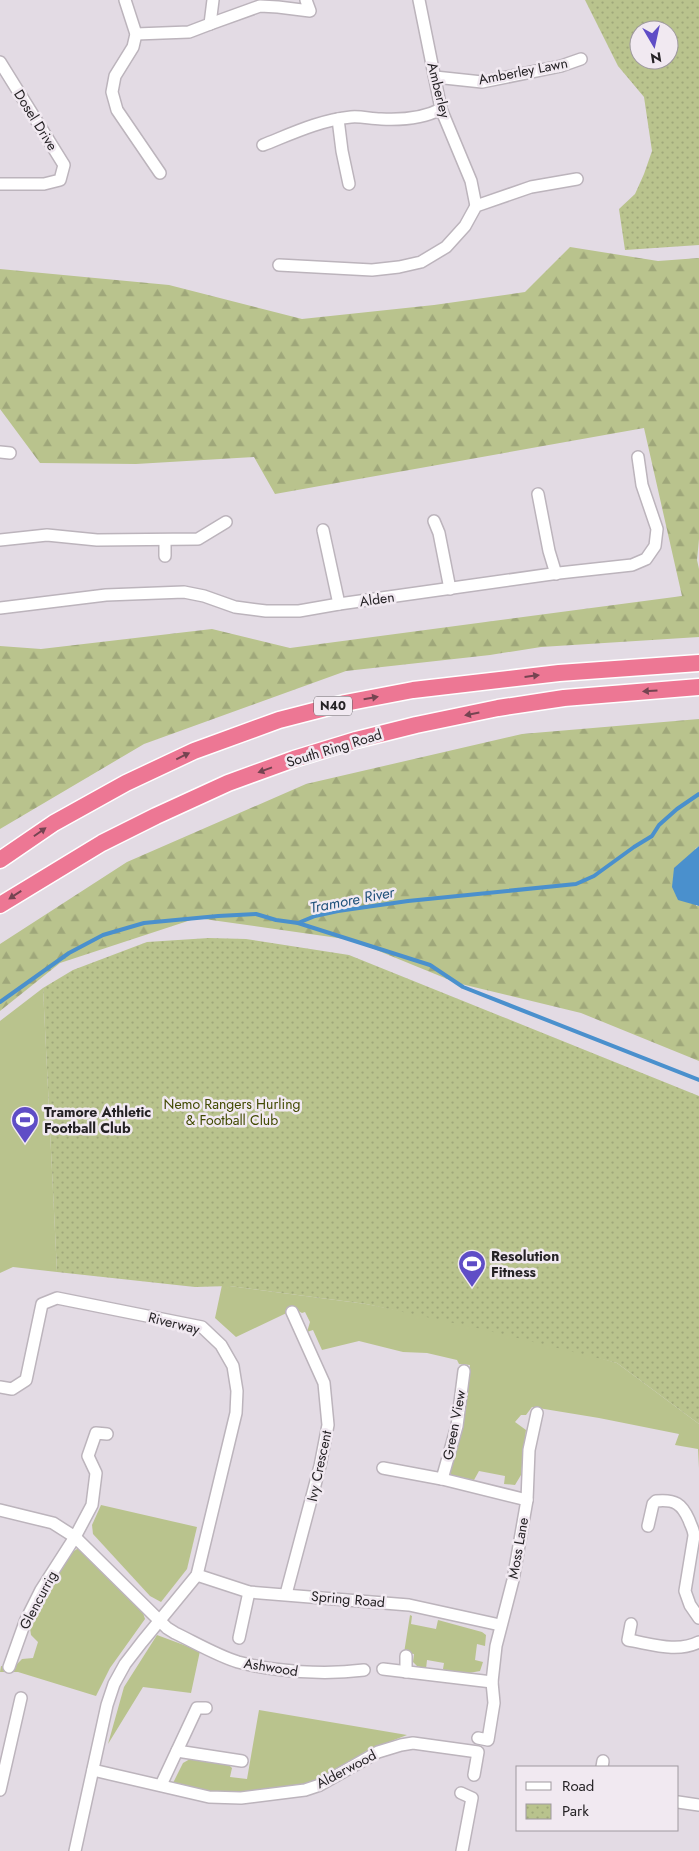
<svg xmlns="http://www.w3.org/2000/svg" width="699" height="1851" viewBox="0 0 699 1851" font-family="Jost,sans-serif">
<defs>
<pattern id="forest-firs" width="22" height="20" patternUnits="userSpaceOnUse" patternTransform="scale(1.25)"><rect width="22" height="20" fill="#b9c38d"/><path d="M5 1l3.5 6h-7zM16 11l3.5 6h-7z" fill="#9fa77a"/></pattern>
<pattern id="park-dots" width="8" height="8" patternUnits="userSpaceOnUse" patternTransform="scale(1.25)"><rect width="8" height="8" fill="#b9c38d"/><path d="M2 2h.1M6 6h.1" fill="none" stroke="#9fa77a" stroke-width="1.8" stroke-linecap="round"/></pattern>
</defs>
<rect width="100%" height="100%" fill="#e3dbe4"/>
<g fill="#b9c38d">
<path d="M 43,988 L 57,1272 L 13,1267 L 0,1273 L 0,1021 Z"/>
<path d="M 222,1285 L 366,1304 L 512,1333 L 617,1363 L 699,1424 L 699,1468 L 698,1449 L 675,1445 L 679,1434 L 599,1418 L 532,1407 L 526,1415 L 521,1415 L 515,1422 L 526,1430 L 521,1475 L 515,1485 L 504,1484 L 505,1476 L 479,1471 L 474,1480 L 451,1475 L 449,1469 L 458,1434 L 470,1365 L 459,1364 L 457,1360 L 427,1353 L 403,1352 L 359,1341 L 322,1350 L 313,1330 L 307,1332 L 310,1322 L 305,1312 L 302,1313 L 295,1309 L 236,1337 L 215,1318 Z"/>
<path d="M 101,1505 L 197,1527 L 187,1569 L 161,1602 L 150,1596 L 93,1534 L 92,1525 Z"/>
<path d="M 77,1549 L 86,1551 L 143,1613 L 145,1619 L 110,1668 L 96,1696 L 18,1672 L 0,1672 L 1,1666 L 13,1668 L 22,1659 L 33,1658 L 38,1642 L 31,1635 L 30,1628 L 32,1619 L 71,1553 Z"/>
<path d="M 410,1615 L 412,1616 L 411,1624 L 436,1629 L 438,1620 L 482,1632 L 486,1635 L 485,1646 L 477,1644 L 475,1660 L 483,1662 L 480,1671 L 469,1673 L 469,1675 L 445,1671 L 443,1669 L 444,1663 L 427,1660 L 426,1669 L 417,1666 L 413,1662 L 414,1654 L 404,1653 Z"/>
<path d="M 157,1635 L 200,1651 L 191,1693 L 143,1687 L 108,1744 L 124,1687 Z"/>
<path d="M 259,1710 L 407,1735 L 368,1750 L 327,1776 L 299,1786 L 227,1793 L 202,1791 L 173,1783 L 183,1763 L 190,1759 L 229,1765 L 232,1768 L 230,1777 L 247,1779 Z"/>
</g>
<g fill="url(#forest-firs)">
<path d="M 570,247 L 658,261 L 699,258 L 699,539 L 697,560 L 699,569 L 699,637 L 541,647 L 490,655 L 346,671 L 144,744 L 0,829 L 0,646 L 41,649 L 212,629 L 290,648 L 682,596 L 644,428 L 275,494 L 254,457 L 136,464 L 40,463 L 0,409 L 0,269 L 169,285 L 302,319 L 434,305 L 525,292 Z"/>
<path d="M 699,719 L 699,846 L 695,849 L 696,906 L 699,906 L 699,1061 L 581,1013 L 457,983 L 352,940 L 197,918 L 60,963 L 0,1011 L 0,944 L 127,862 L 306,784 L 522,734 Z"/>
</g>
<g fill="url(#park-dots)" fill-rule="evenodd">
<path d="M 585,0 L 699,0 L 699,245 L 625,250 L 619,209 L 635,194 L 644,174 L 652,151 L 644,97 L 618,66 ZM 639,30 L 669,30 L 669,60 L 639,60 Z"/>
<path d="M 209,938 L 246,939 L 349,955 L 699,1096 L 699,1424 L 617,1363 L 481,1329 L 366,1304 L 229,1286 L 195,1287 L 57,1272 L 43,988 L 73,970 L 147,942 Z"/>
</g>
<path fill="#4a90cd" d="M 699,846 L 699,906 L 678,900 L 672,887 L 674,868 Z"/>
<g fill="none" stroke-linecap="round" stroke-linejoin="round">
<g stroke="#4a90cd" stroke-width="4">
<path d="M 298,923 L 430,965 L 463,987 L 699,1080"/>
<path d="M 0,1002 L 69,953 L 103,935 L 144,923 L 218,916 L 256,914 L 276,920 L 298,923 L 315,916 L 338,911 L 408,901 L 576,884 L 594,876 L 634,847 L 652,836 L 659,825 L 677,809 L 699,794"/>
</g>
<defs>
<g id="minor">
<path d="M 125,0 L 136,34 L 133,47 L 115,76 L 112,92 L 117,110 L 160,173"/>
<path d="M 419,0 L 441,109 L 471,181 L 476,206"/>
<path d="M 210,24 L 260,6 L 278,7 L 310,11 L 306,0"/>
<path d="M 136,34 L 189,32 L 210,24 L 213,0"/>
<path d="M 0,62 L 64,165 L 60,180 L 44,184 L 0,184"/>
<path d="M 435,77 L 482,82 L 561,66 L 581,59"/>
<path d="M 338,119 L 342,151 L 349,184"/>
<path d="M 263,145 C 291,134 320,120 351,117 C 361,116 371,119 381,119 C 400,120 424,118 441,109"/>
<path d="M 279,265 L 372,270 L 399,267 L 421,262 L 446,247 L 465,226 L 476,206 L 531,187 L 577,179"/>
<path d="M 0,452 L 10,453"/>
<path d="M 538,494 L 549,551 L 556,574"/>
<path d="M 434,521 L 439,533 L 450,589"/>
<path d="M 323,530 L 339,604"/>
<path d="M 0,540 L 47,535 L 97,540 L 198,539 L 226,522"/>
<path d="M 165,540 L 165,556"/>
<path d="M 0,608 L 106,595 L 184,592 L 204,596 L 235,607 L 266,611 L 299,611 L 339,604 L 559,573 L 632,565 L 646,559 L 655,546 L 657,529 L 642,485 L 638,457"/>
<path d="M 0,1387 L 12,1389 L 26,1380 L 42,1304 L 57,1298 L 202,1327 L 221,1345 L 233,1366 L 237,1391 L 236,1413 L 197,1575 L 142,1642 L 125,1664 L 114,1684 L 107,1705 L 75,1851"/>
<path d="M 383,1468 L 442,1479 L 527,1500"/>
<path d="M 442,1479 L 457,1426 L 464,1371"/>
<path d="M 0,1510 L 53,1523 L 75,1537 L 167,1628 L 175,1633 C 194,1642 218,1656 238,1662 C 276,1672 325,1675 364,1670"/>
<path d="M 648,1526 L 653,1504 L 656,1501 C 675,1499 682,1504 689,1520 C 691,1526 694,1530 694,1536 L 685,1591 L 690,1605 L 699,1618"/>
<path d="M 197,1575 L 249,1592 L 409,1605 L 500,1625"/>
<path d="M 286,1594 L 320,1466 L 328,1425 L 324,1383 L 292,1312"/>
<path d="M 631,1624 L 628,1640 C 652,1644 677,1653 699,1642"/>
<path d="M 239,1638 L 249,1592"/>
<path d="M 9,1667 L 25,1622 L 41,1590 L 75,1537 L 92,1505 L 96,1473 L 88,1456 L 96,1433 L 107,1434"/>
<path d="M 383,1669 L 492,1682"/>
<path d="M 406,1672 L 406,1656"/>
<path d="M 478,1738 L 488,1740 L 494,1703 L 492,1682 L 496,1646 L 513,1580 L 527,1500 L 529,1450 L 537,1413"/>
<path d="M 177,1751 L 242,1761"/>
<path d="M 602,1767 L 603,1761"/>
<path d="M 93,1770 L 209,1797 L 241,1798 L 305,1790 L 320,1785 L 378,1752 L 401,1745 L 413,1743 L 478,1752 L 474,1775"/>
<path d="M 161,1785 L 197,1708 L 206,1708"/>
<path d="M 0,1790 L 21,1698"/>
<path d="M 461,1793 L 472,1798 L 462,1851"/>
<path d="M 678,1802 L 699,1805"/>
</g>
<g id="highway">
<path d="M 0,860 L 54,823 L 126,783 L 194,751 L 279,720 L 345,703 L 413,690 L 559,673 L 699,663"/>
<path d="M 0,905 L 102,843 L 156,816 L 228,783 L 294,759 L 356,740 L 416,725 L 498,708 L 564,698 L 699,687"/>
</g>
</defs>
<use href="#minor" stroke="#bcb4bc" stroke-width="14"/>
<use href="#highway" stroke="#fff" stroke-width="19"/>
<use href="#minor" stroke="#fff" stroke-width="11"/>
<use href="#highway" stroke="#ed7794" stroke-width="16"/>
</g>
<defs><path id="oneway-solid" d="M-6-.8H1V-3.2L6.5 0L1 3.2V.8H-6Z" transform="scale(1.25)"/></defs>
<g fill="#754451">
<use href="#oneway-solid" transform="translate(532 676) rotate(-7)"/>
<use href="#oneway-solid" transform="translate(650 691) rotate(176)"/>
<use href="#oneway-solid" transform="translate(371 698) rotate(-10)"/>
<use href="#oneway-solid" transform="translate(472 714) rotate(169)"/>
<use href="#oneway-solid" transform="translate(183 756) rotate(-26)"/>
<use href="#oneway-solid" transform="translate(265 770) rotate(160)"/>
<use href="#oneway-solid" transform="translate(40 832) rotate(-35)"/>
<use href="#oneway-solid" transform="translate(15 895) rotate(147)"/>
</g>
<defs>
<symbol id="stadium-pin" viewBox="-11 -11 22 30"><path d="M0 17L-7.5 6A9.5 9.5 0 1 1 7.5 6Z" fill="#5f4dc6" stroke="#f1e9f1"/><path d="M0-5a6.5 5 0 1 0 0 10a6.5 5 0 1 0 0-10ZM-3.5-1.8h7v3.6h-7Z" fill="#fff"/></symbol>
</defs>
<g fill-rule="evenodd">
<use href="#stadium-pin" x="9" y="1104" width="32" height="43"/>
<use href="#stadium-pin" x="456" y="1248" width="32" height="43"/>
</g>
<g text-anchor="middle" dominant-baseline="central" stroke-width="5" stroke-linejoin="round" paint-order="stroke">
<rect fill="#f1e9f1" stroke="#625e62" stroke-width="1" x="314" y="696.5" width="38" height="19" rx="4"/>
<g font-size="12" font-weight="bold" fill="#252225">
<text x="333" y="706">N40</text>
</g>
<g font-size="14" fill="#252225" stroke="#f1e9f1">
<text transform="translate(523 71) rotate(-11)">Amberley Lawn</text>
<text transform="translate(439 90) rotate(76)">Amberley</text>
<text transform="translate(36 120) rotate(58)">Dosel Drive</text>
<text transform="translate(377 599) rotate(-8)">Alden</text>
<text transform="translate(334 748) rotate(-17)">South Ring Road</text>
<text transform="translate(174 1323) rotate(14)">Riverway</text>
<text transform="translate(454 1425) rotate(-79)">Green View</text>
<text transform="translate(319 1466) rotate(-78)">Ivy Crescent</text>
<text transform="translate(518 1548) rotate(-80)">Moss Lane</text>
<text transform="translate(348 1599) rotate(5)">Spring Road</text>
<text transform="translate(38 1600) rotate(-62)">Glencurrig</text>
<text transform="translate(271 1667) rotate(9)">Ashwood</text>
<text transform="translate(346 1769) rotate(-28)">Alderwood</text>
</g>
<g font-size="14" fill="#414901" stroke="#f1e9f1">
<text x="232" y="1104">Nemo Rangers Hurling<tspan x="232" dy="16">&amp; Football Club</tspan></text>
</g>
<g font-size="14" font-weight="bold" fill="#252225" stroke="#f1e9f1" text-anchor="start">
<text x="44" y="1112">Tramore Athletic<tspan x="44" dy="16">Football Club</tspan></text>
<text x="491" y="1256">Resolution<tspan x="491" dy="16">Fitness</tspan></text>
</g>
<g font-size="15" font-style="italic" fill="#1f517a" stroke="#f1e9f1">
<text transform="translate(352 900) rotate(-11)">Tramore River</text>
</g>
</g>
<rect x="516" y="1766" width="162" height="65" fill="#f1e9f1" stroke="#9f999f"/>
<rect x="526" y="1782" width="25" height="8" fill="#ffffff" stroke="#9f999f"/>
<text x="562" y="1791" font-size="15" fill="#252225">Road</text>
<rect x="526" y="1804" width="25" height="15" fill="url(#park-dots)" stroke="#9f999f"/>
<text x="562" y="1816" font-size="15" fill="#252225">Park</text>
<g transform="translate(654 45) rotate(171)"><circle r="24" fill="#f1e9f1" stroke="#9f999f"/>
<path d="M0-4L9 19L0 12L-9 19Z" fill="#5f4dc6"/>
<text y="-8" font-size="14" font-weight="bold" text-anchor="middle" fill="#252225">N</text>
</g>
</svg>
